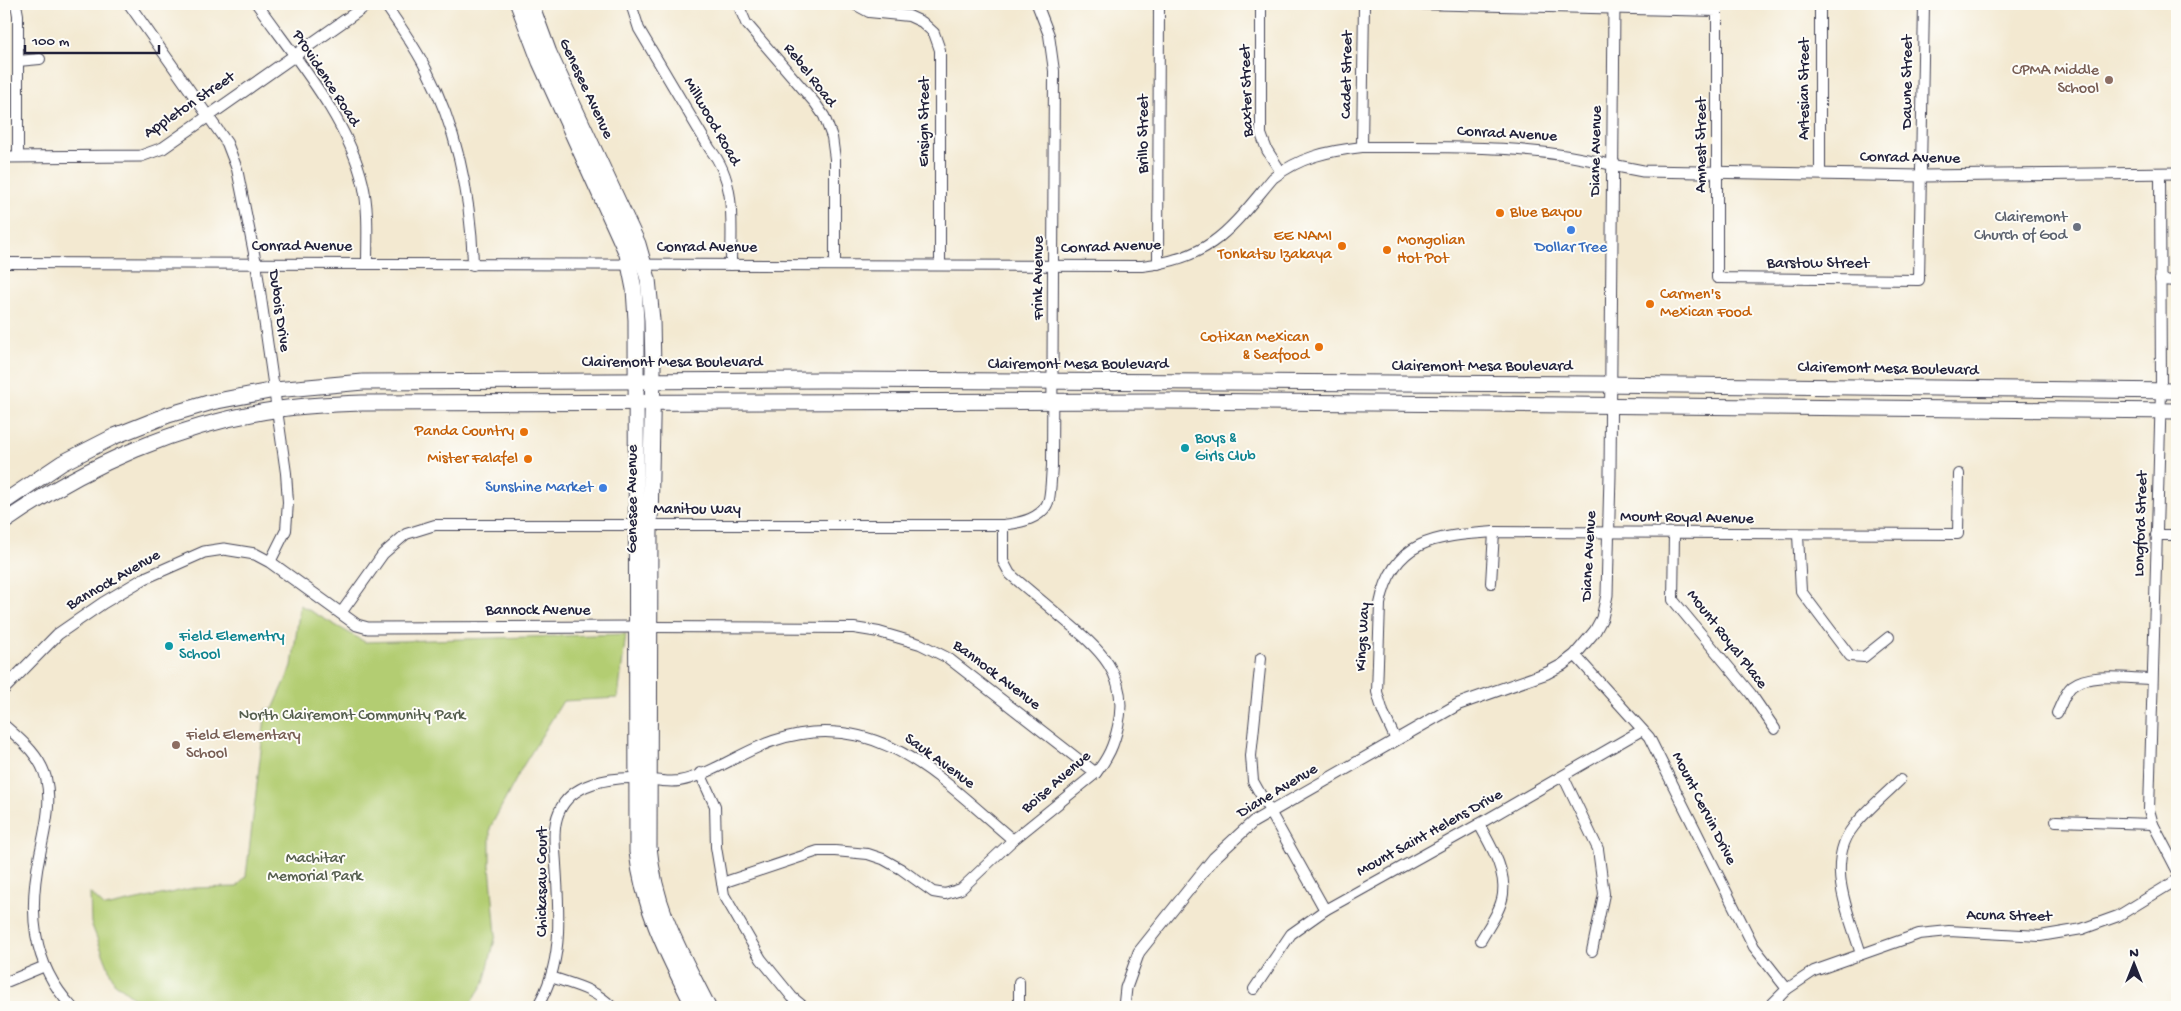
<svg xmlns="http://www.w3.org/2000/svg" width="2181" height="1011" viewBox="0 0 2181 1011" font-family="'Gochi Hand',sans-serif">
<rect width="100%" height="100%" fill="#fdfcf7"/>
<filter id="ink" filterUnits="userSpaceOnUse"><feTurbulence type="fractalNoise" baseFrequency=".02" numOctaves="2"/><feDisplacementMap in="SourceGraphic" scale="10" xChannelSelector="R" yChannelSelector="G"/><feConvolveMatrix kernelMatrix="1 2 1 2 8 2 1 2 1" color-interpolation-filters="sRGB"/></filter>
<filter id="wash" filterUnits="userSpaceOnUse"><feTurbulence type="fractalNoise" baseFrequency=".0096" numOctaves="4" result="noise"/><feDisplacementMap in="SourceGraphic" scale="20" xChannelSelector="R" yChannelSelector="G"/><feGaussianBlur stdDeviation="1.12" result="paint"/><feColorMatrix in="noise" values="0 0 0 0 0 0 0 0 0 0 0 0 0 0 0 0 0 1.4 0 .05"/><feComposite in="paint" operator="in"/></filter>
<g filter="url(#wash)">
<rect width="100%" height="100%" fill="#f3e9d1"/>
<path fill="#b3cd72" stroke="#6a7856" d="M 300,605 L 365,642 L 626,634 L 618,698 L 563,701 L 523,766 L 490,828 L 490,866 L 496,935 L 484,983 L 468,1007 L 146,1007 L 114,982 L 91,923 L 90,893 L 105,907 L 193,888 L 237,887 L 246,876 L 266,709 L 273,709 L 292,666 Z"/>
</g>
<g filter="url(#ink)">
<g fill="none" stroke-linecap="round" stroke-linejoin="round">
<defs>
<g id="minor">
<path d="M 16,4 L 18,15 L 18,157"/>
<path d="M 129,4 L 227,143 L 237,169 L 256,263 L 286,473 L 288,502 L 286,530 L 270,562"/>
<path d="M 257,4 C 295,58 348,119 363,184 C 369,210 367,238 367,264"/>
<path d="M 385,4 C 399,25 415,46 426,69 C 458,131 471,196 473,265"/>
<path d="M 631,4 L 639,29 L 710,149 C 737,181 731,225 731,265"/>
<path d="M 738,4 L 746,23 L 815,103 L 824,116 L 832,137 L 835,159 L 835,265"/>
<path d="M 854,4 L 869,12 L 909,16 L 922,22 L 934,33 L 940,50 L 940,265"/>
<path d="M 1261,4 L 1261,134 L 1267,150 L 1281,172"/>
<path d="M 1417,4 L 1717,11 L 1717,278 L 1919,280 L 1924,4"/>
<path d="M 1820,4 L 1820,174"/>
<path d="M 18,61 L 40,59"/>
<path d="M 1362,147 L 1364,4"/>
<path d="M 2160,173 L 2161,391 L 2149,810 L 2153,824 L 2177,870"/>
<path d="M 4,263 L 1142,266 C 1213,258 1230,229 1273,178 C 1300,157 1328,151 1362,147 C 1445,147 1531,144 1612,165"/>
<path d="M 1158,264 L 1159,4"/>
<path d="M 2160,280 L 2177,281"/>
<path d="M 1674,534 L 1673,600 L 1751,694 L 1775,729"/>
<path d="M 1798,535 L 1801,591 L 1850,656 L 1864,657 L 1889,637"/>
<path d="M 2156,535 L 2177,535"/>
<path d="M 1491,583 L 1494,532"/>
<path d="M 341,613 L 383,554 L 406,534 L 435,525 L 1003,525 C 1019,523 1044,519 1049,499 C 1051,489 1051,477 1052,466 L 1054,71 L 1049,35 L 1037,4"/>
<path d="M 650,627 L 854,628 L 879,632 L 920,644 L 948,658 L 1096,773"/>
<path d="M 1575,655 L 1649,737 L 1754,947 L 1787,989"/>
<path d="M 1261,658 L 1251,756 L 1253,781 L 1325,910"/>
<path d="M 2057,713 C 2061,705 2065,692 2072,686 C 2090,672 2130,679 2152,679"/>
<path d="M 4,725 C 21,740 40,755 46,778 C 52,803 45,829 40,854 C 28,910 31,963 72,1007"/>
<path d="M 1396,740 L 1383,712 L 1377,692 L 1380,604 C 1393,538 1438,536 1494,532 L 1958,534 L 1959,474"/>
<path d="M 700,773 L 715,806 L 716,847 L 724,895 L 761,959 L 792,997 L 804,1007"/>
<path d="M 1563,776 L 1598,849 L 1604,894 L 1592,951"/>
<path d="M 2056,821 L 2153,824"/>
<path d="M 1479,824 C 1490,845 1506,869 1503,894 C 1501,910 1489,926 1481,940"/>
<path d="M 722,883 L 818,851 L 835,851 L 868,854 L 883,859 L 901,869 L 933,892 L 945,894 L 961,889 L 1013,840 L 1096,773 C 1108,758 1114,745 1118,726 C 1130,674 1098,648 1062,618 C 1045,603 1027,589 1010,574 L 1003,561 L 1003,525"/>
<path d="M 1861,954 C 1849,914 1824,863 1854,826 C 1868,809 1885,795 1900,780"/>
<path d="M 551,977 C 574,985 595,989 612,1007"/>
<path d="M 1019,982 L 1019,1007"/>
<path d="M 4,983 L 45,966"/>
<path d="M 1254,989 L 1291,934 L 1325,910 L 1479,824 L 1642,730"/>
<path d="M 537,1007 C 564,963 559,914 556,864 C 555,847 552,828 559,812 C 571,783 610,777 638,778 C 651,779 665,783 679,781 C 709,776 743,751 773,741 C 877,706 941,779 1013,840"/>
<path d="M 1769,1007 L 1787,989 L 1814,971 L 1919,934 L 1949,931 L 2040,936 L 2082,929 L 2118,916 L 2177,880"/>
</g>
<g id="tertiary">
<path d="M 4,157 L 141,156 L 163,148 L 368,4"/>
<path d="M 1612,165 L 1643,171 L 1922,176 L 2177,173"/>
<path d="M 4,689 L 58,634 L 103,603 L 145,578 L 204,552 L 224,549 L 255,554 L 270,562 L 357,625 L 368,628 L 643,627"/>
<path d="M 1124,1007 L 1126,988 L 1139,952 L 1214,858 L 1253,822 L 1459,704 L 1547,673 L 1562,665 L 1575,655 L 1595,631 L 1602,618 L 1607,595 L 1610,474 L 1614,4"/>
</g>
<g id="primary">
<path d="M 518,4 L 540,62 L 627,254 L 634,289 L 636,320 L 637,852 C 643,909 669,957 694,1007"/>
<path d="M 531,4 L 549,53 L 638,244 L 648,279 L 652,320 L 653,369 L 650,525 L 649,847 C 655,911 680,951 708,1007"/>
<path d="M 4,502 L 62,463 L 115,436 L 168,415 L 212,402 L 275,390 L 363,382 L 826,380 L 1599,384 L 2177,391"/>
<path d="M 4,522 C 86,465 181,423 280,409 C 308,405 336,404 363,403 L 1167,401 L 2177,411"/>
</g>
</defs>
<use href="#minor" stroke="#414052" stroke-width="12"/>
<use href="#tertiary" stroke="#414052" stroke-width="13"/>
<use href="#primary" stroke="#414052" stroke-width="17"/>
<use href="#minor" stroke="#fff" stroke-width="10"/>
<use href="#tertiary" stroke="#fff" stroke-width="11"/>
<use href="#primary" stroke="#fff" stroke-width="15"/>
</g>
</g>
<g fill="#8d6e63" stroke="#fdfcf7" stroke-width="2">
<circle cx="2109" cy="80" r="5"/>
<circle cx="176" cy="745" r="5"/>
</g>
<g fill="#e8710a" stroke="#fdfcf7" stroke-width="2">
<circle cx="1500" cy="213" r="5"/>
<circle cx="1342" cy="246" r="5"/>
<circle cx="1387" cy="250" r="5"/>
<circle cx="1650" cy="304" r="5"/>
<circle cx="1319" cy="347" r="5"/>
<circle cx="524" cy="432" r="5"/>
<circle cx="528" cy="459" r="5"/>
</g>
<circle fill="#6b7280" stroke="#fdfcf7" stroke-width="2" cx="2077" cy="227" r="5"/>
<g fill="#3f7fe0" stroke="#fdfcf7" stroke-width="2">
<circle cx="1571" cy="230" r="5"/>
<circle cx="603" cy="488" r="5"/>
</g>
<g fill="#0f9aa8" stroke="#fdfcf7" stroke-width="2">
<circle cx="1185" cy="448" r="5"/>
<circle cx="169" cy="646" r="5"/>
</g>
<g text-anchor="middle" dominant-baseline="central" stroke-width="4" stroke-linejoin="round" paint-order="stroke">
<g font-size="16" fill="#785e54" stroke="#fdfcf7" text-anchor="end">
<text x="2099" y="71">CPMA Middle<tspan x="2099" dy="18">School</tspan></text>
<text x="186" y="736" text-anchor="start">Field Elementary<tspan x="186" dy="18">School</tspan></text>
</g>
<g font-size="16" fill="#22223b" stroke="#fdfcf7">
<text transform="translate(1348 75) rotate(-89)">Cadet Street</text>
<text transform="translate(809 76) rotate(52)">Rebel Road</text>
<text transform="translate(325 79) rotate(57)">Providence Road</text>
<text transform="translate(1908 82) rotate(-90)">Dawne Street</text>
<text transform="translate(585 89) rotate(65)">Genesee Avenue</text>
<text transform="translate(1805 89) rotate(-90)">Artesian Street</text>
<text transform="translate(1248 91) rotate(-92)">Baxter Street</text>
<text transform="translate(190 106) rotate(-34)">Appleton Street</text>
<text transform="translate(711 122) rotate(60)">Millwood Road</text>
<text transform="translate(925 122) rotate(-90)">Ensign Street</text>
<text transform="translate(1144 134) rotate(-90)">Brillo Street</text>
<text transform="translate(1507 135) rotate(3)">Conrad Avenue</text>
<text transform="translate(1702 145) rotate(-90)">Amnest Street</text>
<text transform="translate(1597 151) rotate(-89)">Diane Avenue</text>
<text transform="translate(1910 159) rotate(1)">Conrad Avenue</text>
<text x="302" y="247">Conrad Avenue</text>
<text x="707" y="248">Conrad Avenue</text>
<text transform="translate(1111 248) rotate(-2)">Conrad Avenue</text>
<text x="1818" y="264">Barstow Street</text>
<text transform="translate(1039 278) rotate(-90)">Frink Avenue</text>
<text transform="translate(278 311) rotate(82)">Dubois Drive</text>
<text x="672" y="363">Clairemont Mesa Boulevard</text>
<text x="1078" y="365">Clairemont Mesa Boulevard</text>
<text x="1482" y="367">Clairemont Mesa Boulevard</text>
<text transform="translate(1888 370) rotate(1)">Clairemont Mesa Boulevard</text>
<text transform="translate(633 499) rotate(-90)">Genesee Avenue</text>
<text x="697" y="510">Manitou Way</text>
<text transform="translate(1687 519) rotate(1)">Mount Royal Avenue</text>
<text transform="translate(2142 524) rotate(-88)">Longford Street</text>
<text transform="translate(1590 556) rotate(-87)">Diane Avenue</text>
<text transform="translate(114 581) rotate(-30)">Bannock Avenue</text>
<text x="538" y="611">Bannock Avenue</text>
<text transform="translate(1364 637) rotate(-87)">Kings Way</text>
<text transform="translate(1726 640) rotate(52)">Mount Royal Place</text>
<text transform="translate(996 676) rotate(37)">Bannock Avenue</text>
<text transform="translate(939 762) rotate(36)">Sauk Avenue</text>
<text transform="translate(1057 783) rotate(-41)">Boise Avenue</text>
<text transform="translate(1278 792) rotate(-31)">Diane Avenue</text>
<text transform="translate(1703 809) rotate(63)">Mount Cervin Drive</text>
<text transform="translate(1430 834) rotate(-29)">Mount Saint Helens Drive</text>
<text transform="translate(543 882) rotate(-90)">Chickasaw Court</text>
<text transform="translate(2009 917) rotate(1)">Acuna Street</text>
</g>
<g font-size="16" fill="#c56008" stroke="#fdfcf7" text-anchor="end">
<text x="1510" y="213" text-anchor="start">Blue Bayou</text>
<text x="1332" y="237">EE NAMI<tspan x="1332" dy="18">Tonkatsu Izakaya</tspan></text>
<text x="1397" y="241" text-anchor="start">Mongolian<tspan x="1397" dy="18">Hot Pot</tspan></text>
<text x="1660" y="295" text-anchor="start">Carmen's<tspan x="1660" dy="18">Mexican Food</tspan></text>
<text x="1309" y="338">Cotixan Mexican<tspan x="1309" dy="18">&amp; Seafood</tspan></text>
<text x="514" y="432">Panda Country</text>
<text x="518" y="459">Mister Falafel</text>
</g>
<g font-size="16" fill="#5b616d" stroke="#fdfcf7" text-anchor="end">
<text x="2067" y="218">Clairemont<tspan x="2067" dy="18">Church of God</tspan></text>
</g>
<g font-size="16" fill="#366cbe" stroke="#fdfcf7">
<text x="1571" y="248">Dollar Tree</text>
<text x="593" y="488" text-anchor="end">Sunshine Market</text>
</g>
<g font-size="16" fill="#0d838f" stroke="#fdfcf7" text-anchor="start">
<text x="1195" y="439">Boys &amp;<tspan x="1195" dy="18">Girls Club</tspan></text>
<text x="179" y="637">Field Elementry<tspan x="179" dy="18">School</tspan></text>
</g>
<g font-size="16" fill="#555e4e" stroke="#fdfcf7">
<text x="352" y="716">North Clairemont Community Park</text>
<text x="315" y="859">Machitar<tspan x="315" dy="18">Memorial Park</tspan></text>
</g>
</g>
<rect width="2181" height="1011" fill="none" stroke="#fdfcf7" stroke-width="20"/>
<g transform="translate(2134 964)" stroke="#fdfcf7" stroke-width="4" paint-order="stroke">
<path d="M0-4L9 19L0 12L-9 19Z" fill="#22223b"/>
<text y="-8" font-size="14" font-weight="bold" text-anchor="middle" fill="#22223b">N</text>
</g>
<path d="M25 45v8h134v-8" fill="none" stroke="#22223b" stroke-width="2.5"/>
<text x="32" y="45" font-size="15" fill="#22223b" stroke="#fdfcf7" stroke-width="4" paint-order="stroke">100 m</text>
</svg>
